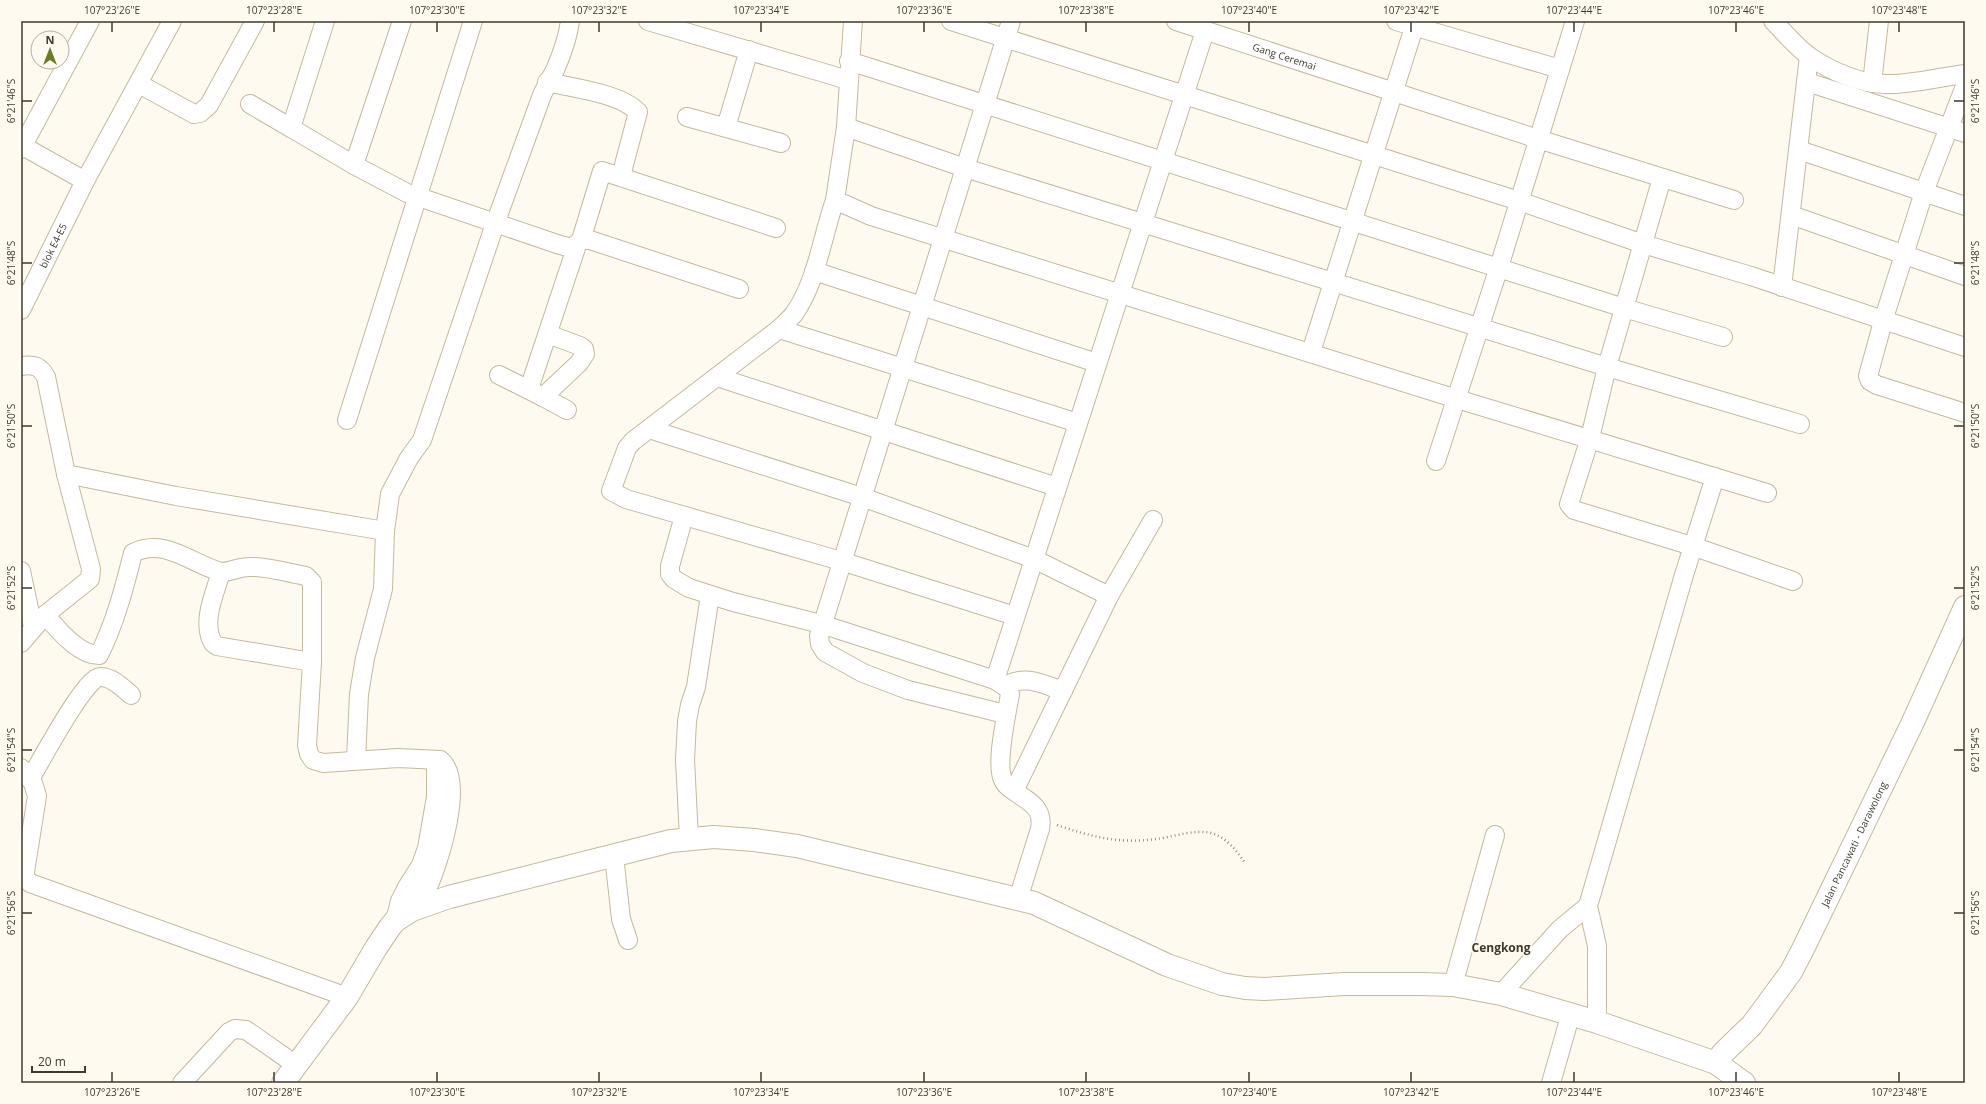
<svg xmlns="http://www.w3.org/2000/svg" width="1986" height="1104" viewBox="0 0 1986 1104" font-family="'Open Sans',sans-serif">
<rect width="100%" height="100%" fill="#fffaef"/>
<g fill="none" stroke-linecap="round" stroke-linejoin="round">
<defs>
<g id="minor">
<path d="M 325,21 L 291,128 L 354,165 L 407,193 L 560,245 L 572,248 L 581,240 L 590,240 L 739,289"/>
<path d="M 648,21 L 848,80"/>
<path d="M 853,21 L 846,127 L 835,200 L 871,216 L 1457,399 L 1767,493"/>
<path d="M 951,21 L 1519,201 L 1643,244 L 1751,276 L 1965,347"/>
<path id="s1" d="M 1176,21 L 1538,139 L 1734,200"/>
<path d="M 1396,21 L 1560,69"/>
<path d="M 1773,21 C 1785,33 1796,47 1810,57 C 1831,71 1860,84 1886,84 C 1912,85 1939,77 1965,74"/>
<path d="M 849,61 L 1624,308 L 1723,337"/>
<path d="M 547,82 C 572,88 620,93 638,112 L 621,176"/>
<path d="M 1807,82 L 1965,133"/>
<path d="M 1872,83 L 1879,21"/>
<path d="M 139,84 L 194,114 L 200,113 L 209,105 L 255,21"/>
<path d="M 1965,86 L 1924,192 L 1884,318 L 1868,376 L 1870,381 L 1877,385 L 1965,413"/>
<path d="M 250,104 L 291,128"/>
<path d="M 687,117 L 781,143"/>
<path d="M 726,127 L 749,50"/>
<path d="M 846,127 L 965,168 L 1607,367 L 1800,424"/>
<path d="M 21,145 L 85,181 L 172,21"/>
<path d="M 21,149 L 90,21"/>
<path d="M 1799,150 L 1965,206"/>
<path d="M 354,165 L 402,21"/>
<path d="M 1662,178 L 1607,367 L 1590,438 L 1569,504 L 1574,510 L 1692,546 L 1793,581"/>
<path d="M 835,200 C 822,237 817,281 794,314 C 790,319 784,324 779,329 L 633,441 L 627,448 L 611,491 L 626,499 L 841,561 L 1015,616"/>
<path d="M 1791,215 L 1965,276"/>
<path d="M 581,240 L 602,171 L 776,228"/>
<path d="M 814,271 L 1097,363"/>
<path d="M 1782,287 L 1809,56"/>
<path id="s2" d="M 21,310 L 85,181"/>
<path d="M 779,329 L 1078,423"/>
<path d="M 1311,352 L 1416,21"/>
<path d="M 21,366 C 34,364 40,366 46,377 L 66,474 L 91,569 L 90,579 L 45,615"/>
<path d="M 499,375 L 543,397 L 579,363 L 585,354 L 584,349 L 580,346 L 548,334"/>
<path d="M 717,377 L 1057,487"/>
<path d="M 529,389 L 577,245"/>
<path d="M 543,397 L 567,410"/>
<path d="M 347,420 L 473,21"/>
<path d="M 649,429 L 862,497 L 1034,559 L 1109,596"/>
<path d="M 1436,461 L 1499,267 L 1575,21"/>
<path d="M 66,474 L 176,496 L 385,531"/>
<path d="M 684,516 L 670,566 L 670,574 L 674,579 L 689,588 L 733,602 L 821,624 L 995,680 L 1007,688 L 1010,694 C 1007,713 995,763 1003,780 C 1005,785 1009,788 1014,791 L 1109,596 L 1153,520"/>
<path d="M 21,571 L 33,627"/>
<path d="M 221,572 C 231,572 239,567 249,567 C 266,566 289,573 306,576 L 312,582 L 312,662"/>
<path d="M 21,643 L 45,615 C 58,629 78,655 99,655 C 115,623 124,589 133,553 C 164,537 192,564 221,572 C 215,593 201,622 213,643 L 217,646 L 312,662 L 307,745 L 309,754 L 313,760 L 323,763 L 398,758 L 440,760"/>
<path d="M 995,680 L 1205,31"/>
<path d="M 1005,686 C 1025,674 1042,684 1063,691"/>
<path d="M 1005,714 L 908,690 L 863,673 L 825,652 L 820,644 L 819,636 L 1011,21"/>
<path d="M 356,760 L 359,694 L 365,658 L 383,589 L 385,531 L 390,494 L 409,458 L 422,440 L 495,224 L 542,95 C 546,86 551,78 555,70 C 562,54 568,37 570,21"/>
<path d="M 21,768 L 33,783 L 37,796 L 25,872 L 25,877 L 30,883 L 347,997"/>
<path d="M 30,779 C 40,763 85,677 100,677 C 111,676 123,688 131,695"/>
<path d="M 1014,791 C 1029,802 1044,807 1040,829 L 1018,899"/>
<path d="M 689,838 L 685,760 L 687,721 L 690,705 L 696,687 L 710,595"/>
<path d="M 614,856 L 621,919 L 628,940"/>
<path d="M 395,921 L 400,901 L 407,887 L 421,865 L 427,848 L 436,797 L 436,767 L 440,760 C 466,779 439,862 428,887 C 424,895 417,903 412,910"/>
<path d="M 1453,985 L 1495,835"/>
<path d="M 1501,994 L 1560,929 L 1588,906"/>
<path d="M 1597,1022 L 1597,946 L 1588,906 L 1684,575 L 1715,477"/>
<path d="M 182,1083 L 229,1032 L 235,1029 L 246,1030 L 296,1065"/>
<path d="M 1551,1083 L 1571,1013"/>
</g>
<g id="tertiary">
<path id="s3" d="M 1716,1063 L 1723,1053 L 1752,1025 L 1791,972 L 1803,949 L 1912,724 L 1965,607"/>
<path d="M 283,1083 L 347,997 L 376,948 L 390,927 L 395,921 L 412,910 L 449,897 L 671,841 L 714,837 L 754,840 L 797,846 L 1034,903 L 1167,965 L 1222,984 L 1245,988 L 1264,989 L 1344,984 L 1421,984 L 1453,985 L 1501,994 L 1597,1022 L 1716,1063 L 1744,1083"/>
</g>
</defs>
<use href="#minor" stroke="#c5b99e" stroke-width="20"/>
<use href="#tertiary" stroke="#c5b99e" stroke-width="24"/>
<path stroke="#969186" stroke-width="2.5" stroke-dasharray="1 3" stroke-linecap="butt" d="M 1057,825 C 1092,837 1119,844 1156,839 C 1173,837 1194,829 1211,833 C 1226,837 1237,851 1245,863"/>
<use href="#minor" stroke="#fff" stroke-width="18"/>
<use href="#tertiary" stroke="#fff" stroke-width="22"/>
</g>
<path fill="none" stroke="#3e3a2e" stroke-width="1.5" d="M 112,22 L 112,32M 274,22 L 274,32M 437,22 L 437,32M 599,22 L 599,32M 761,22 L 761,32M 924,22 L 924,32M 1086,22 L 1086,32M 1249,22 L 1249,32M 1411,22 L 1411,32M 1574,22 L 1574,32M 1736,22 L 1736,32M 1899,22 L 1899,32M 22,101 L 32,101M 1954,101 L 1964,101M 22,263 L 32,263M 1954,263 L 1964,263M 22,426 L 32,426M 1954,426 L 1964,426M 22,588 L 32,588M 1954,588 L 1964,588M 22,750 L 32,750M 1954,750 L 1964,750M 22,913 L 32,913M 1954,913 L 1964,913M 112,1072 L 112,1082M 274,1072 L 274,1082M 437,1072 L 437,1082M 599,1072 L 599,1082M 761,1072 L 761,1082M 924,1072 L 924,1082M 1086,1072 L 1086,1082M 1249,1072 L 1249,1082M 1411,1072 L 1411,1082M 1574,1072 L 1574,1082M 1736,1072 L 1736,1082M 1899,1072 L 1899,1082"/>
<g text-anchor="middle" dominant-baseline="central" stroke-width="4" stroke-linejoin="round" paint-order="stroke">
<g font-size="10" fill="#3e3a2e" stroke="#fffaef">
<text stroke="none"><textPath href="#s1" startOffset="114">Gang Ceremai</textPath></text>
<text stroke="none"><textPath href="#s2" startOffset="72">blok E4-E5</textPath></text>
<text stroke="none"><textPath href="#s3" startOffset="261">Jalan Pancawati - Darawolong</textPath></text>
</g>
<g font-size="12" font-weight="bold" fill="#3e3a2e" stroke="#fffaef">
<text x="1501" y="947">Cengkong</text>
</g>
</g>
<rect width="1986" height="1104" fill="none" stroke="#fffaef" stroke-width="44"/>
<g transform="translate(50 50)"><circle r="19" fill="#fffaef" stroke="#b2ada2"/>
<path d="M0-3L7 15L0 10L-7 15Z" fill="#6b7b28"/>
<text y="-6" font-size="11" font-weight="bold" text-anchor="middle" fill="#3e3a2e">N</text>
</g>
<path d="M32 1066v6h53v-6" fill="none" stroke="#3e3a2e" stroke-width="2"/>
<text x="38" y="1066" font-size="12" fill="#3e3a2e" stroke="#fffaef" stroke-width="3" paint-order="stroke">20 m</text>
<rect x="22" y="22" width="1942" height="1060" fill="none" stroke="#3e3a2e" stroke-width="1.5"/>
<g font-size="10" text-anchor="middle" fill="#3e3a2e">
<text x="112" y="14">107°23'26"E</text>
<text x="274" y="14">107°23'28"E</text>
<text x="437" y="14">107°23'30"E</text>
<text x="599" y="14">107°23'32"E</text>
<text x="761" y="14">107°23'34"E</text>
<text x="924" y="14">107°23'36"E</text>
<text x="1086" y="14">107°23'38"E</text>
<text x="1249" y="14">107°23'40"E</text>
<text x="1411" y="14">107°23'42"E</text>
<text x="1574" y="14">107°23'44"E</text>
<text x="1736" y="14">107°23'46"E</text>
<text x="1899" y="14">107°23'48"E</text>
<text transform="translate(11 101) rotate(-90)" y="4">6°21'46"S</text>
<text transform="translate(1975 101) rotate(-90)" y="4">6°21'46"S</text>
<text transform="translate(11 263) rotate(-90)" y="4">6°21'48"S</text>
<text transform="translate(1975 263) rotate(-90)" y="4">6°21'48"S</text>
<text transform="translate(11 426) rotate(-90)" y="4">6°21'50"S</text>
<text transform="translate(1975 426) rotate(-90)" y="4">6°21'50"S</text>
<text transform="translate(11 588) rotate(-90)" y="4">6°21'52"S</text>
<text transform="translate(1975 588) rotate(-90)" y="4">6°21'52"S</text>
<text transform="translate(11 750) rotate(-90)" y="4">6°21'54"S</text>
<text transform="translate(1975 750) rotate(-90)" y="4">6°21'54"S</text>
<text transform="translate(11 913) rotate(-90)" y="4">6°21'56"S</text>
<text transform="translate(1975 913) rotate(-90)" y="4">6°21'56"S</text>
<text x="112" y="1096">107°23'26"E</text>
<text x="274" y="1096">107°23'28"E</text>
<text x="437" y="1096">107°23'30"E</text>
<text x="599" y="1096">107°23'32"E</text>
<text x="761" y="1096">107°23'34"E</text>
<text x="924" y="1096">107°23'36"E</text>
<text x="1086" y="1096">107°23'38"E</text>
<text x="1249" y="1096">107°23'40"E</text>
<text x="1411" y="1096">107°23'42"E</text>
<text x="1574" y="1096">107°23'44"E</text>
<text x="1736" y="1096">107°23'46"E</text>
<text x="1899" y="1096">107°23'48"E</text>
</g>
</svg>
